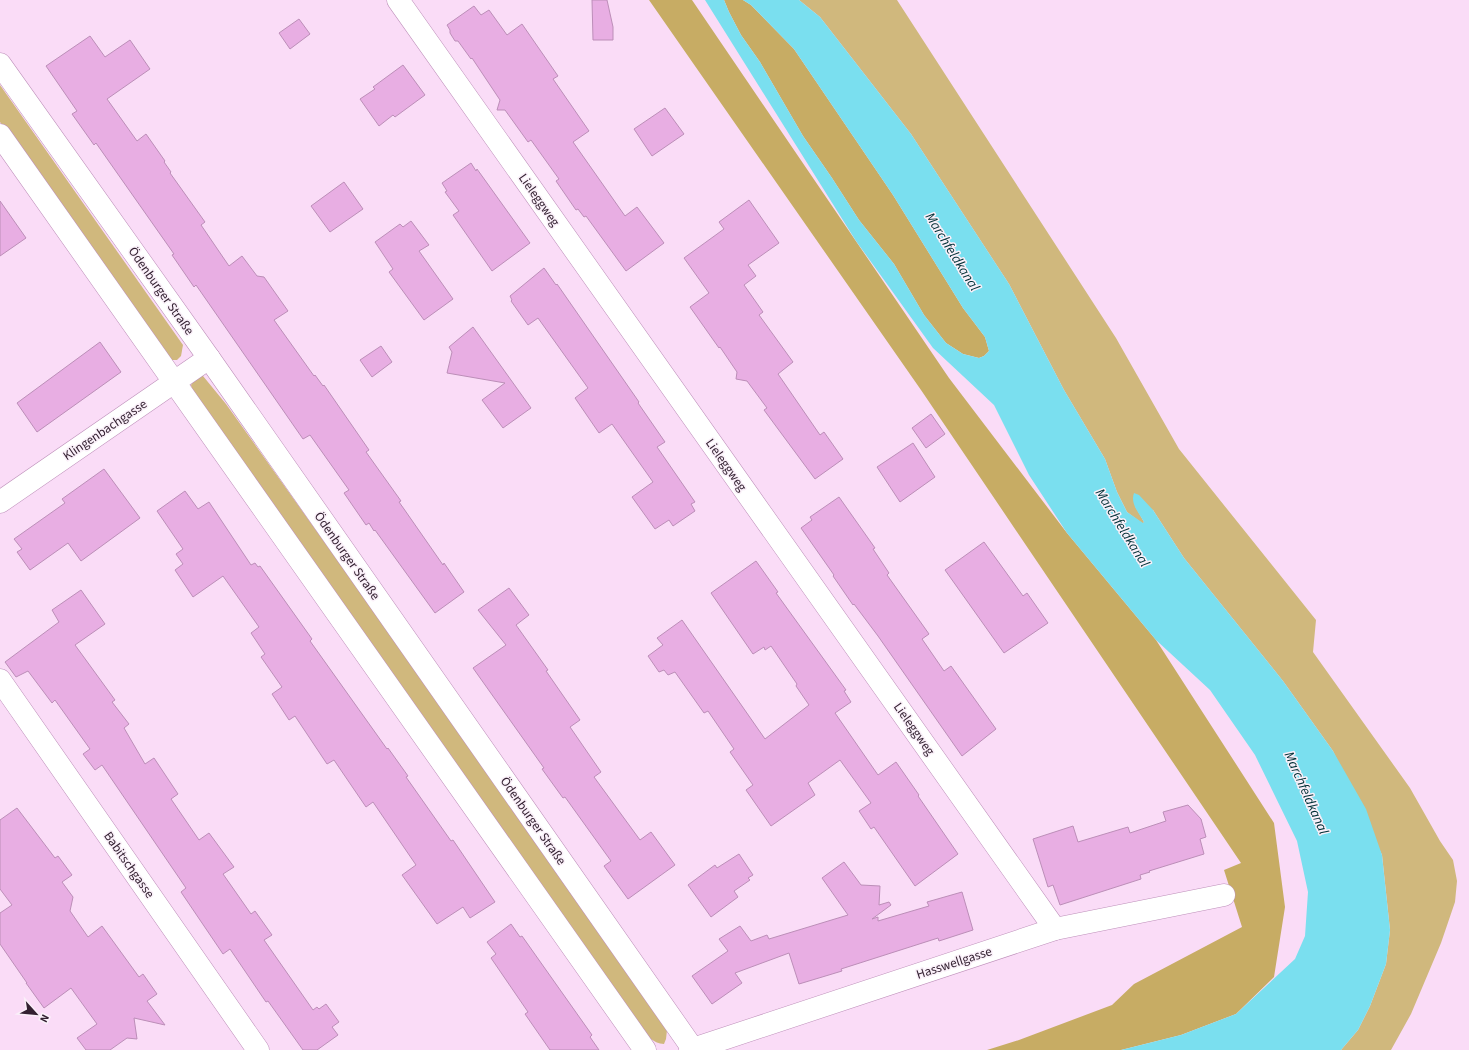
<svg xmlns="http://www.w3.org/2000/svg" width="1469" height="1050" viewBox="0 0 1469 1050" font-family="'Source Sans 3',sans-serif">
<rect width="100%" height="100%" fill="#fadcf7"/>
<g fill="#d0b87d">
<path d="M 799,0 L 897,0 L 1116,338 L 1179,449 L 1316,620 L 1313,652 L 1410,788 L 1440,841 L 1453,860 L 1457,881 L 1455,902 L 1441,943 L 1411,1014 L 1391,1050 L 1341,1050 L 1358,1030 L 1370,1006 L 1386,964 L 1390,930 L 1382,855 L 1333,751 L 1283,681 L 1184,558 L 1153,510 L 1135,506 L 1144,522 L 1143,524 L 1127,512 L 1117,492 L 1105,459 L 1064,390 L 1009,284 L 911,134 L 820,17 Z"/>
<path d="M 0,85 L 183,345 L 181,356 L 177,360 L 170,360 L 163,352 L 0,122 Z"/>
<path d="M 197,376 L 203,376 L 226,404 L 402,651 L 667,1030 L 666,1039 L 664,1044 C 653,1043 649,1037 642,1030 L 194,398 L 191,385 Z"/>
</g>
<g fill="#c7ac64">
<path d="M 649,0 L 692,0 L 949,378 L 1067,533 L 1156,640 L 1274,823 L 1285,907 L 1274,977 L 1236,1014 L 1181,1035 L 1121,1050 L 987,1050 L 1019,1040 L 1112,1005 L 1134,984 L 1242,927 L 1224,870 L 1241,863 L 921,390 Z"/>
<path d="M 724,0 L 743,0 L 751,5 L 794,49 L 893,195 L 963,308 L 985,337 L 989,351 L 984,356 L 979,358 L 963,354 L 946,343 L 924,315 L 894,264 L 859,220 L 832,178 L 803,136 L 760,62 L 741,35 L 729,12 Z"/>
</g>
<path fill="#7adfef" d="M 705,0 L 724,0 L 729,12 L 741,35 L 760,62 L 803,136 L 832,178 L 859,220 L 894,264 L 924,315 L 946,343 L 963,354 L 979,358 L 984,356 L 989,351 L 985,337 L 963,308 L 893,195 L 794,49 L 751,5 L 743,0 L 799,0 L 820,17 L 911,134 L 1009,284 L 1064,390 L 1105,459 L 1117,492 L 1127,512 L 1143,523 L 1144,522 C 1139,513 1130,504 1134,493 L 1139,495 L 1153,510 L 1184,558 L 1283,681 L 1333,751 L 1366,809 L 1382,855 L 1390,930 L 1386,964 L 1370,1006 L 1358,1030 L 1341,1050 L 1121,1050 L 1181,1035 L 1236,1014 L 1295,959 L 1305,936 L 1308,892 L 1297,841 L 1255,755 L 1210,690 L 1156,640 L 1067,533 L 1029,475 L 994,405 L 933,348 L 856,241 Z"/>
<g fill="#e8aee3" stroke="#bc8eb8">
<path d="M 592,0 L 607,0 L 613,27 L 613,40 L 593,40 Z"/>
<path d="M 474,6 L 481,15 L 489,10 L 507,35 L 522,24 L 558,76 L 553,79 L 589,131 L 573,142 L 625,216 L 637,207 L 664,243 L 626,271 L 586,216 L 584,217 L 578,209 L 576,210 L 556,181 L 559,179 L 531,140 L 528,142 L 505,110 L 497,110 L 500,100 L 472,58 L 471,59 L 458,41 L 455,41 L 450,33 L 450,30 L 447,25 Z"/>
<path d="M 299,19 L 310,34 L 290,49 L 279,33 Z"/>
<path d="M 90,36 L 105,57 L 130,40 L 150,69 L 107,99 L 137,141 L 146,134 L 165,161 L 164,162 L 171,172 L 170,173 L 205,222 L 201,225 L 229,266 L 242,256 L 257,276 L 264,277 L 288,311 L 274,320 L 314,376 L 315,375 L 323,386 L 324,385 L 369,450 L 366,452 L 401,501 L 399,502 L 404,509 L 443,565 L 444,563 L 464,592 L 435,613 L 375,530 L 374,531 L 369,523 L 366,525 L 344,493 L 349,490 L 310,435 L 303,439 L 196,285 L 194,287 L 172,255 L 174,254 L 96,143 L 94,145 L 72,114 L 77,111 L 46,66 Z"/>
<path d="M 403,65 L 425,95 L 395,117 L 393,115 L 379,126 L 360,99 L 375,89 L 373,87 Z"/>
<path d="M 665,108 L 684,134 L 652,156 L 634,129 Z"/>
<path d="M 471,163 L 476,171 L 477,169 L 530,243 L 492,271 L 453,215 L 459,211 L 445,192 L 447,191 L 442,183 Z"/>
<path d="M 344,182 L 363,209 L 330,232 L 311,206 Z"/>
<path d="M 749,200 L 779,243 L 748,265 L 756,276 L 744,285 L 763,312 L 759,315 L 793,362 L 778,374 L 820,435 L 824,432 L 843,459 L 815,479 L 764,410 L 767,408 L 747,381 L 736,379 L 737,372 L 720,347 L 719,348 L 690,307 L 709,293 L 684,258 L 724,229 L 719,222 Z"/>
<path d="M 0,201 L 26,238 L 0,256 Z"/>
<path d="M 411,221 L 429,245 L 419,251 L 453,299 L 424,320 L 389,272 L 393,269 L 375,242 L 400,224 L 403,227 Z"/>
<path d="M 544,268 L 556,285 L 557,284 L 639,402 L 638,403 L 665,442 L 657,447 L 695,502 L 691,504 L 695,511 L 673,526 L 669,520 L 655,529 L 632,497 L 653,482 L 612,424 L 599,433 L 575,398 L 588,388 L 538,318 L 528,325 L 511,301 L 512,300 L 510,296 Z"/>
<path d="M 473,327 L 531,408 L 503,428 L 482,400 L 505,383 L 447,373 L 452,352 L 449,347 Z"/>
<path d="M 100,342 L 121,372 L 37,432 L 17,403 Z"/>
<path d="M 381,346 L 392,362 L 372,377 L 360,360 Z"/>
<path d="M 931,414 L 945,434 L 926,448 L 912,428 Z"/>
<path d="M 913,443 L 935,477 L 900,502 L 877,467 Z"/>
<path d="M 104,469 L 140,518 L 81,561 L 68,543 L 30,570 L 17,552 L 22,549 L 14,539 L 65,503 L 62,499 Z"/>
<path d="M 185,491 L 198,509 L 209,502 L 251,565 L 255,563 L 258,567 L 260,566 L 312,639 L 310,641 L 387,749 L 388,748 L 408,776 L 406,777 L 451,841 L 453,840 L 495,902 L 470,918 L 463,907 L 437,924 L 402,875 L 416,865 L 373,802 L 366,807 L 334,760 L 327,764 L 295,716 L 289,720 L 272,694 L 282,687 L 261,657 L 265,654 L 251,633 L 259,627 L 223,576 L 193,597 L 175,570 L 183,564 L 176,554 L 183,549 L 157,511 Z"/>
<path d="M 839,497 L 875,548 L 873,549 L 889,573 L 887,575 L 929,634 L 922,639 L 944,671 L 951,666 L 996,729 L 962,756 L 878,636 L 854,604 L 853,605 L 833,576 L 834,575 L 801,528 L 812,520 L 810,517 Z"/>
<path d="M 984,542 L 1023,596 L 1027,593 L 1048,623 L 1004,653 L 945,570 Z"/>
<path d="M 756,561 L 778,592 L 776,593 L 846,690 L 844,691 L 851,702 L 835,713 L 878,775 L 896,762 L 919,795 L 918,796 L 958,854 L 915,886 L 874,827 L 871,829 L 859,811 L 871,803 L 840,760 L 808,783 L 815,795 L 771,826 L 746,790 L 753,785 L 730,752 L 734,749 L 708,711 L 704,713 L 675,672 L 668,675 L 664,670 L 659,672 L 648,656 L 663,645 L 657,638 L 682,620 L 765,739 L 809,705 L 796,686 L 797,684 L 771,646 L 765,650 L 764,647 L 753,654 L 711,593 Z"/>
<path d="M 509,588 L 529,615 L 516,625 L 548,670 L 546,671 L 580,720 L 570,727 L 601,772 L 594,777 L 640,840 L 651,832 L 675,865 L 628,899 L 604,866 L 611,861 L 565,797 L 563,798 L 542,769 L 544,768 L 473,668 L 506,645 L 478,610 Z"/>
<path d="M 81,590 L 105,624 L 75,645 L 115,700 L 112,702 L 129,724 L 124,728 L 145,764 L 154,758 L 178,794 L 171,799 L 199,840 L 209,833 L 234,867 L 223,874 L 251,914 L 255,911 L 272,935 L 264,940 L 313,1010 L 317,1007 L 319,1009 L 326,1004 L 339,1022 L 332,1027 L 338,1035 L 317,1050 L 303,1050 L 268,1001 L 266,1002 L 230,949 L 223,954 L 181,892 L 186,888 L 102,765 L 95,770 L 83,754 L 90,749 L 55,700 L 52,703 L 28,671 L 16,677 L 5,662 L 59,622 L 52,610 Z"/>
<path d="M 1188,805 L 1201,819 L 1206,837 L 1200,839 L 1204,854 L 1149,871 L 1150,872 L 1140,875 L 1141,879 L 1060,905 L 1053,885 L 1048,887 L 1033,839 L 1073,826 L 1078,842 L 1128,827 L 1130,833 L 1166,821 L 1163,812 Z"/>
<path d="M 17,808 L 55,858 L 58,856 L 72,875 L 62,882 L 73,897 L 70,911 L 88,937 L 102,926 L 139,977 L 143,974 L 157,994 L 147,1001 L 165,1025 L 134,1018 L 137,1039 L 127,1038 L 110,1050 L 86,1050 L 77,1038 L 97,1024 L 71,988 L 44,1008 L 26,983 L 27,983 L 0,944 L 0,913 L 12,905 L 0,889 L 0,820 Z"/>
<path d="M 739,854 L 753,875 L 748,878 L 750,880 L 734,891 L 738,897 L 711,917 L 688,885 L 715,865 L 717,868 Z"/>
<path d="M 844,862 L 861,885 L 880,886 L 879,905 L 889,902 L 891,905 L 872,919 L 878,917 L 878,921 L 929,906 L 927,902 L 962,892 L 973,930 L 939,941 L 938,938 L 841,969 L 842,971 L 799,984 L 789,953 L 735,973 L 742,983 L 712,1004 L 692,976 L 728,951 L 719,939 L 740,926 L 751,941 L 767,935 L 769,939 L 848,915 L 822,878 Z"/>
<path d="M 511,924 L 520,937 L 522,936 L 592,1035 L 590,1037 L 599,1050 L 550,1050 L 525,1014 L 528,1012 L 491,958 L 496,954 L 487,942 Z"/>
</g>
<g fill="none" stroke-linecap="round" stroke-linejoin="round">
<defs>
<g id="minor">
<path d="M 398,0 L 1055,929"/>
<path d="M 0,64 L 209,358 L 693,1049"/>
<path d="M 0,135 L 645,1050"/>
<path d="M 0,502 L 209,358"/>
<path d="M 0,680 L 258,1050"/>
<path d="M 690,1050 L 1055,929 L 1224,895"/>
</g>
</defs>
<use href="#minor" stroke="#be90ba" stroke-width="23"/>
<use href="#minor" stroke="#fff" stroke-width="22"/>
</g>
<g text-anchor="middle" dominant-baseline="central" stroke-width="3" stroke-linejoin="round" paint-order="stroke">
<g font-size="13" fill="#332131" stroke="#faf0f9">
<text transform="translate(539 200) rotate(55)">Lieleggweg</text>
<text transform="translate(161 291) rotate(55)">Ödenburger Straße</text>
<text transform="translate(105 430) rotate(-34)">Klingenbachgasse</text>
<text transform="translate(726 465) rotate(55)">Lieleggweg</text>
<text transform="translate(347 556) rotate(55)">Ödenburger Straße</text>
<text transform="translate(914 729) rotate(55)">Lieleggweg</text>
<text transform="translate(533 821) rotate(55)">Ödenburger Straße</text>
<text transform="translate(129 865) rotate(55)">Babitschgasse</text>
<text transform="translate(954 963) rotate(-18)">Hasswellgasse</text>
</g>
<g font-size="14" font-style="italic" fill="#003036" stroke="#faf0f9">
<text transform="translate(952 252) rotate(58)">Marchfeldkanal</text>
<text transform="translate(1122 528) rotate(58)">Marchfeldkanal</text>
<text transform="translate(1306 793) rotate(66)">Marchfeldkanal</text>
</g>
</g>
<g transform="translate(36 1014) rotate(117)" stroke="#faf0f9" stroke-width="3" paint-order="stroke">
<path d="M0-3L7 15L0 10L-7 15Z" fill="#332131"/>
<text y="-6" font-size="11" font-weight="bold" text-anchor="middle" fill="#332131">N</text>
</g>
</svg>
